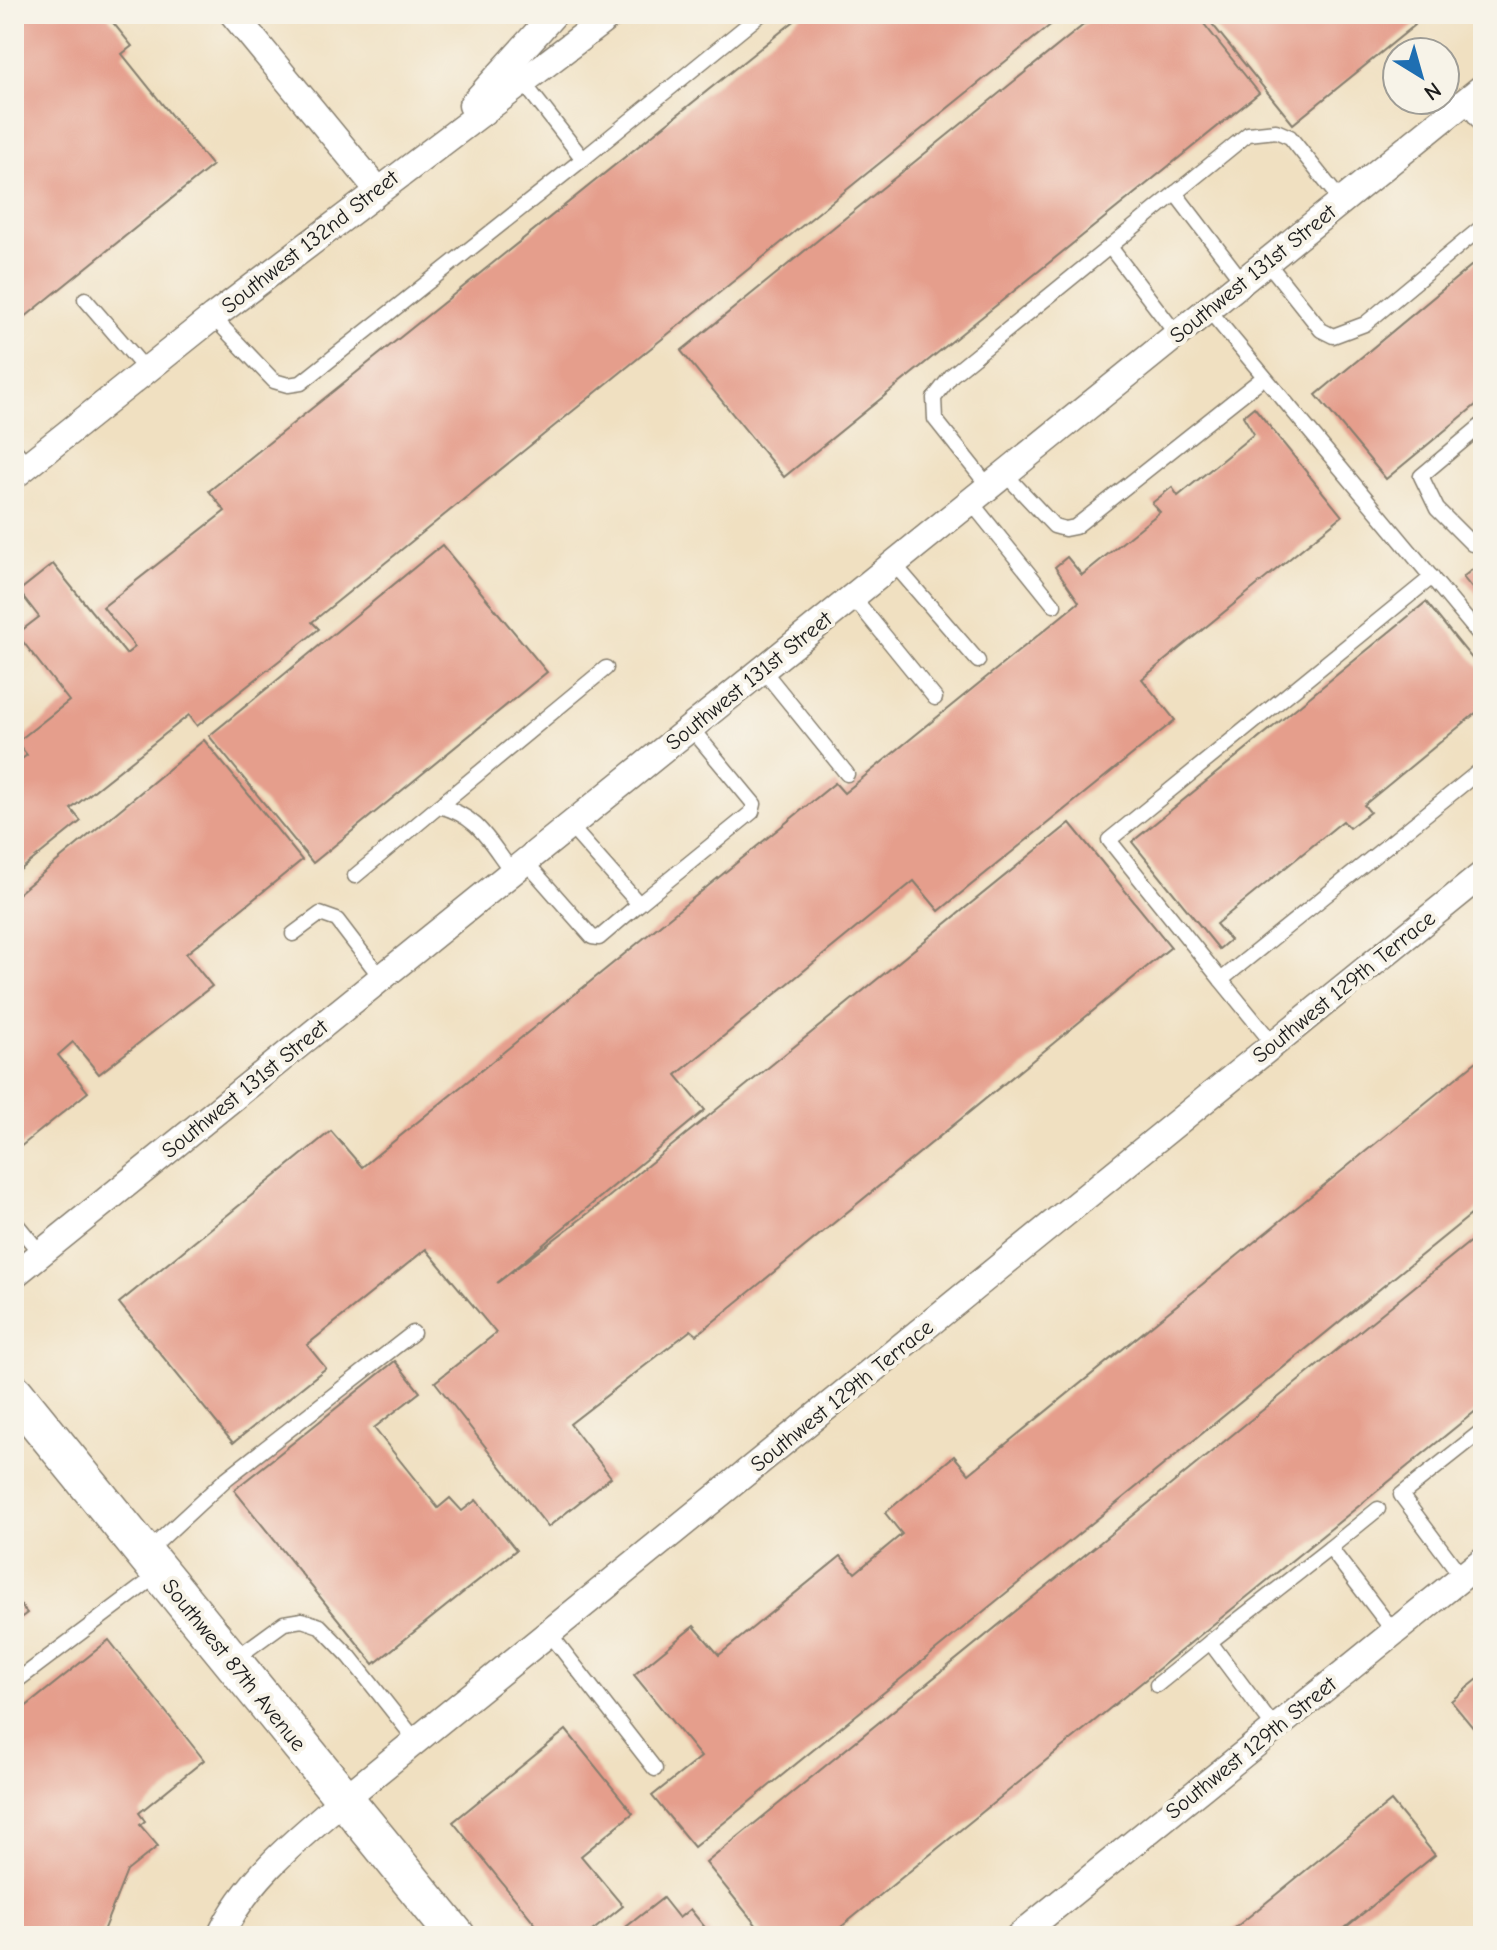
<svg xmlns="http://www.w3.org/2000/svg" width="1497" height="1950" viewBox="0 0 1497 1950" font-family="'Comic Neue',sans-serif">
<rect width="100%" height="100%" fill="#f7f3e8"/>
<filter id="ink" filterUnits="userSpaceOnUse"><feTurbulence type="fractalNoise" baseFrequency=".0125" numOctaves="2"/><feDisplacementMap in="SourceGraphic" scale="16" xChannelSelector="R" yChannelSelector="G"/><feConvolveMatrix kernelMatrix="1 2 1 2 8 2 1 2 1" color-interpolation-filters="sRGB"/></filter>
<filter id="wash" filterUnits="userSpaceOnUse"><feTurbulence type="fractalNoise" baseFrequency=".006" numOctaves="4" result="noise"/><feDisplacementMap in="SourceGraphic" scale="32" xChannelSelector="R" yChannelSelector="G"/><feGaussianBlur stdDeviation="1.8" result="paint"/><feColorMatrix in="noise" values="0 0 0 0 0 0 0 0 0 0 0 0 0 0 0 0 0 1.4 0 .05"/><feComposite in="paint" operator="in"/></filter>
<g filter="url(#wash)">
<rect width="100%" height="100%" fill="#f0e0c1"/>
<g id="blocks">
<g fill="#e59e8c">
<path d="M 14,14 L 106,14 L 132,46 L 122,54 L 212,166 L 14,326 Z"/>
<path d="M 803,14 L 1064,14 L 312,622 L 319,629 L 197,726 L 189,715 L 71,809 L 81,821 L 14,875 L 14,765 L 27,755 L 17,742 L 69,701 L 17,634 L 39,617 L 19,591 L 53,564 L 126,654 L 135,647 L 103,607 L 225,511 L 209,491 Z"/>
<path d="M 1097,14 L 1196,14 L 1259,93 L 784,477 L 681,351 Z"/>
<path d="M 1204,14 L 1406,14 L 1415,25 L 1293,124 Z"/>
<path d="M 1483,256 L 1483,399 L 1386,479 L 1316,395 Z"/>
<path d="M 1254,407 L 1342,516 L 1142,679 L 1175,720 L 939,911 L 914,881 L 676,1075 L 705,1110 L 497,1283 L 595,1208 L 1070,823 L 1171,947 L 697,1335 L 691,1330 L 570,1424 L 611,1477 L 548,1527 L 435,1382 L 496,1333 L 426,1249 L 307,1345 L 326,1368 L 233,1443 L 119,1303 L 331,1131 L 362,1167 L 835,783 L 844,793 L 1079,602 L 1055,567 L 1067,557 L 1082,575 L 1160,512 L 1152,503 L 1172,487 L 1178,496 L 1254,434 L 1243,416 Z"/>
<path d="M 442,545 L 547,672 L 313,863 L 209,736 Z"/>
<path d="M 1483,561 L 1483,602 L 1463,577 Z"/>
<path d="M 1426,602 L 1483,672 L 1483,707 L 1364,805 L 1370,812 L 1349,828 L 1343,821 L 1216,924 L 1230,940 L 1219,949 L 1132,842 Z"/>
<path d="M 204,740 L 302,860 L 186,954 L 212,986 L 99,1074 L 73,1042 L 58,1055 L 88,1092 L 14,1152 L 14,897 Z"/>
<path d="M 1483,1056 L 1483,1205 L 694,1847 L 652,1796 L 701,1757 L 634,1675 L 694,1626 L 719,1655 L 841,1556 L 855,1573 L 902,1534 L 885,1513 L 954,1456 L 969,1474 Z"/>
<path d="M 1483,1231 L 1483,1405 L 830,1936 L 765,1936 L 706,1863 Z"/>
<path d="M 395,1361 L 420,1392 L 374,1428 L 438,1508 L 450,1498 L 462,1511 L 476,1500 L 516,1550 L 374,1664 L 234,1490 Z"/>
<path d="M 14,1597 L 27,1613 L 14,1623 Z"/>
<path d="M 109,1640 L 204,1760 L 139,1813 L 145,1821 L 140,1825 L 158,1846 L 127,1871 L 101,1936 L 14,1936 L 14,1716 Z"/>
<path d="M 1483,1675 L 1483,1740 L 1451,1701 Z"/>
<path d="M 566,1730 L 633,1813 L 581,1856 L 623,1906 L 586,1936 L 545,1936 L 453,1822 Z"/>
<path d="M 1391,1801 L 1435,1855 L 1335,1936 L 1225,1936 Z"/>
<path d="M 663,1898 L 679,1918 L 690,1909 L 712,1936 L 633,1936 L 626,1927 Z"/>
</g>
</g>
</g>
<g filter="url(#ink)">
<use href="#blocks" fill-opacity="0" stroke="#867e6e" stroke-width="2"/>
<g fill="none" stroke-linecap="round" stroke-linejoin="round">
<defs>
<g id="service">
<path d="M 523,82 L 583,159 L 761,14"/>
<path d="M 1464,103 L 1483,127"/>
<path d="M 1175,193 L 1243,282"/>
<path d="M 1110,247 L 1177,335"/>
<path d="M 1267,262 L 1321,330 L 1333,336 L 1365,324 L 1483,226"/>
<path d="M 85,299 L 146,370"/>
<path d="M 1208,309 L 1483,639"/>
<path d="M 213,317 L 274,381 L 288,385 L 301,383 L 583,159"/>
<path d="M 1483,424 L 1421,476 L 1437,509 L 1472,544 L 1483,535"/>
<path d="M 14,449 L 28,465"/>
<path d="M 1005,474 L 1054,526 L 1065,529 L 1075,527 L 1264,377"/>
<path d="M 989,487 L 935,419 L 934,398 L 952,375 L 1248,134 L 1276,131 L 1290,137 L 1342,202"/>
<path d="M 971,502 L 1054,605"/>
<path d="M 894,564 L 978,661"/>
<path d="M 1432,577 L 1109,840 L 1221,980 L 1483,768"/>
<path d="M 853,597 L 935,698"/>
<path d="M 763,670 L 847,774"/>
<path d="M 439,806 L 606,668"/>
<path d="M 570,826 L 639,904 L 752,812 L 754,804 L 691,728"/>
<path d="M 526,862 L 592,937 L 599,938 L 639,904"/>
<path d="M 355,876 L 439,806 C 479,816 489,842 513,873"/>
<path d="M 293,934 L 320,914 L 337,920 L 382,979"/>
<path d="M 1221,980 L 1274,1045"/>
<path d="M 14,1221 L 41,1254"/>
<path d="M 1330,1548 L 1378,1509"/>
<path d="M 145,1554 L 227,1478 L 413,1333"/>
<path d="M 1462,1577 L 1401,1495 L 1483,1430"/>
<path d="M 550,1634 L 655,1769"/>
<path d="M 233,1660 L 284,1623 L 302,1620 L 320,1626 L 350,1657 L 417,1742"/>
<path d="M 14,1683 L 160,1573"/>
<path d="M 1157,1685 L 1210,1642"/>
<path d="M 1275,1729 L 1210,1642 L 1330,1548 L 1394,1632"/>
</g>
<g id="minor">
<path d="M 233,14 L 378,190"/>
<path d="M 472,105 L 554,14"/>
<path d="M 14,476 L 213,317 L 612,14"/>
<path d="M 14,1275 L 1483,87"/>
<path d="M 220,1936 C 247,1879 296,1840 343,1800 L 1483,874"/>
<path d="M 1019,1936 L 1483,1560"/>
</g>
<path id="secondary" d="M 14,1393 L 456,1936"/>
</defs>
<use href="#service" stroke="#867e6e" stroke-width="17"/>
<use href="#minor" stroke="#867e6e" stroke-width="29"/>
<use href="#secondary" stroke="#867e6e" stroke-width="41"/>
<use href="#service" stroke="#fff" stroke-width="14"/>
<use href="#minor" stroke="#fff" stroke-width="26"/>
<use href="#secondary" stroke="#fff" stroke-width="38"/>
</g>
</g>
<g text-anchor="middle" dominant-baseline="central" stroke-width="8" stroke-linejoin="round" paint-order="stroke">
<g font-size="22" fill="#1c1c1c" stroke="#f7f3e8">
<text transform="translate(310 242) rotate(-38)">Southwest 132nd Street</text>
<text transform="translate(1253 274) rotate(-39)">Southwest 131st Street</text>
<text transform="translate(749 681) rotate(-39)">Southwest 131st Street</text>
<text transform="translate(1344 987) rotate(-39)">Southwest 129th Terrace</text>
<text transform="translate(245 1089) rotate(-39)">Southwest 131st Street</text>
<text transform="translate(842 1396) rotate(-39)">Southwest 129th Terrace</text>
<text transform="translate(234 1665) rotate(51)">Southwest 87th Avenue</text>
<text transform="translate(1251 1748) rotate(-39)">Southwest 129th Street</text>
</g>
</g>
<rect width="1497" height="1950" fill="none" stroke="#f7f3e8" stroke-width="48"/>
<g transform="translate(1421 76) rotate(143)"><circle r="38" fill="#f7f3e8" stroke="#9f9d96" stroke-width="2"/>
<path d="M0-6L14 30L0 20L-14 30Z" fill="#1f6fb2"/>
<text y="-12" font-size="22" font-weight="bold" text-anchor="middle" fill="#1c1c1c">N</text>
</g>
</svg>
